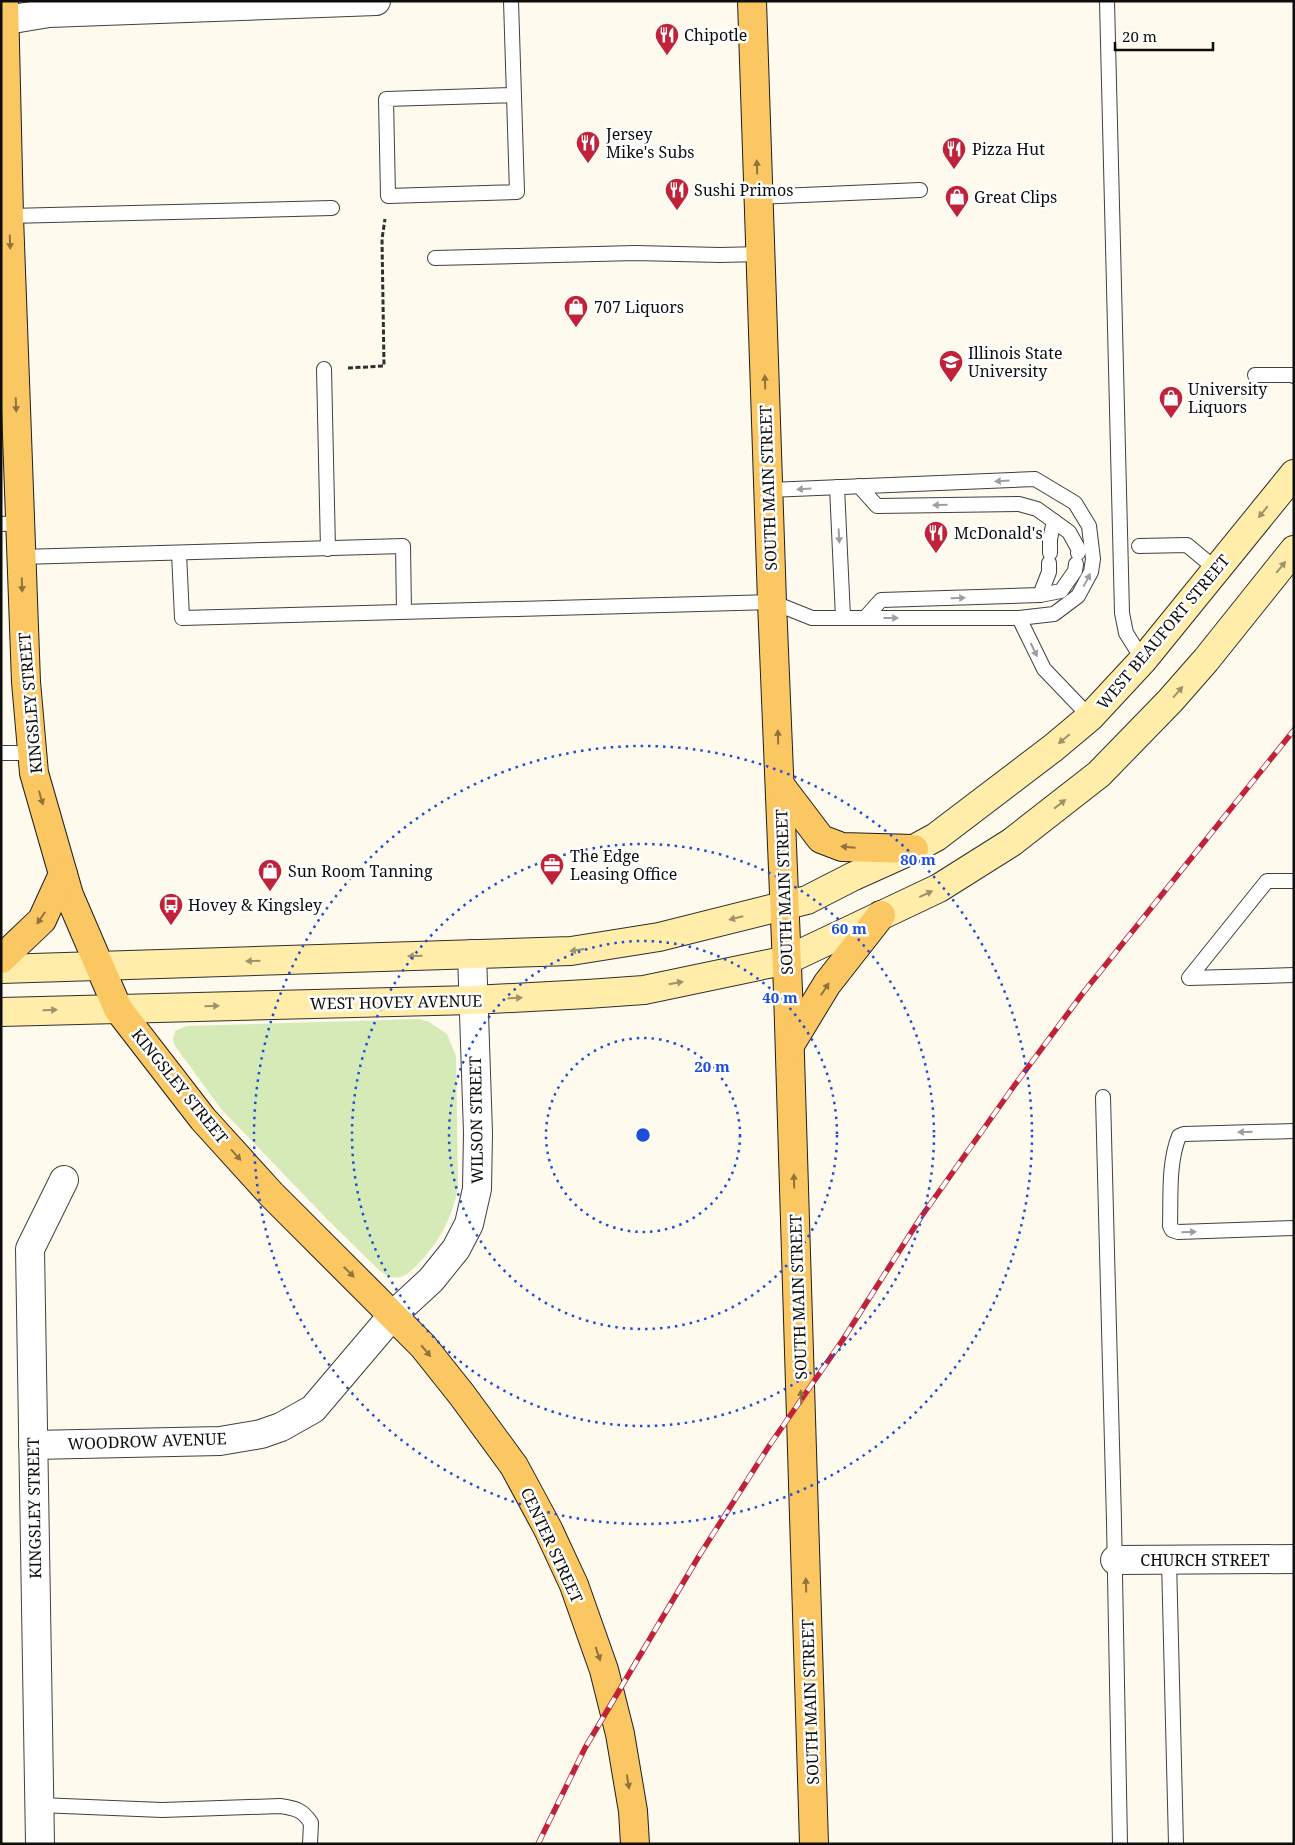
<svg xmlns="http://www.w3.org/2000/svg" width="1295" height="1845" viewBox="0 0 1295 1845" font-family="'Noto Serif',serif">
<rect width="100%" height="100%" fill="#fffaee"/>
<path fill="#d6eab7" d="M 420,1019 L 429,1022 L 447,1034 L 456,1056 L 458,1187 C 452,1218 441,1239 420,1262 C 407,1276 397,1284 380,1271 L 328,1220 L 221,1109 L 175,1046 L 173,1040 L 175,1031 L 186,1026 Z"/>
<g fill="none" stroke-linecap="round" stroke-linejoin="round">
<defs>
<g id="lane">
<path d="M 511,1 L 517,192 L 388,196 L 386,99 L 514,95"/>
<path d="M 1107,1 L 1122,613 L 1126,633 L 1143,660"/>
<path d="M 758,197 L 920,190"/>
<path d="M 9,216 L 332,208"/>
<path d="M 435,258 L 635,253 L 720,255 L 761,254"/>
<path d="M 324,369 L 328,549"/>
<path d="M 1255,375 L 1292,375 L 1294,376"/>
<path d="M 859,486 L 877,506 L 1019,504 L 1037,509 L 1069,532 L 1079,550 L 1078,553"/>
<path d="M 837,487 L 843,617"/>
<path d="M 769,490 L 1035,479 L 1075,503 L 1089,526 L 1093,559 L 1091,572 L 1078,596 L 1054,614 L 1019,618"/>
<path d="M 1,524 L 21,523"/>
<path d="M 1139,546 L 1187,545 L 1217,570"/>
<path d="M 179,553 L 182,618 L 772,602 L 812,618 L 1019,618 L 1044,669 L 1090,717"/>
<path d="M 1050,553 L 1050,539 L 1054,521"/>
<path d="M 21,557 L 403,546 L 404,611"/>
<path d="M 1040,595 L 1049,572 L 1049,563"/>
<path d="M 865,618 L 881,600 L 1040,595 L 1061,591 L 1075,571 L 1076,564"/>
<path d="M 1,753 L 33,753"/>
<path d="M 1294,881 L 1267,881 L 1189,978 L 1294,975"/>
<path d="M 1103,1097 L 1114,1521 L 1120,1844"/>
<path d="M 1294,1131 L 1184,1134 L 1179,1136 C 1168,1164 1171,1197 1170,1226 L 1172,1230 L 1178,1232 L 1294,1228"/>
<path d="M 1169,1560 L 1176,1844"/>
<path d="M 39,1805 L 162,1810 L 280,1806 C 295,1808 303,1810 311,1823 L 310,1844"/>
</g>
<g id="street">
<path d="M 1,21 L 49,13 L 376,1"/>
<path d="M 33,1445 L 220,1441 L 261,1434 L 281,1427 L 313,1409 L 392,1316 L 431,1280 L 456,1249 L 469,1224 L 477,1189 L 478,1133 L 472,954"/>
<path d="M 1115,1560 L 1294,1559"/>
<path d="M 40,1844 L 30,1249 L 64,1180"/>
</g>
<g id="secondary">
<path d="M 1,969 L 571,951 L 659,937 L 807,900 L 854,876 L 914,849 L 936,837 L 1053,748 L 1090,717 L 1143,660 L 1294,474"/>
<path d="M 1,1012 L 473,1000 L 587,994 L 644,990 L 787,960 L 939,888 L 1012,842 L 1099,774 L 1170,701 L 1206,660 L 1294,550"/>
</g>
<g id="primary">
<path d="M 4,1 L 9,216 L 26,682 L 34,773 L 69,895 L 118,1009 L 203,1119 L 271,1194 L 423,1346 L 462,1395 L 514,1466 L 548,1529 L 574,1585 L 604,1670 L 620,1734 L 633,1811 L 635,1844"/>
<path d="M 752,1 L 772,602 L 788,991 L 814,1844"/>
<path d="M 780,785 L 821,839 L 842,847 L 914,849"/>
<path d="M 1,959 L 42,920 L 63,874"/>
<path d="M 790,1045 L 827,984 L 881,915"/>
</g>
</defs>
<use href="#lane" stroke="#404040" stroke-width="16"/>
<use href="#street" stroke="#404040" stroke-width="30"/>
<use href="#secondary" stroke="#2f2f2f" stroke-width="30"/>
<use href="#primary" stroke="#1e1e1e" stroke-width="30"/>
<path stroke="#2f2f2f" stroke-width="3" stroke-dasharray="5 2.5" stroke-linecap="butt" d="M 348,368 L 384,366 L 382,239 L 385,219"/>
<use href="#lane" stroke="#fff" stroke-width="14"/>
<use href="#street" stroke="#fff" stroke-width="28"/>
<use href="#secondary" stroke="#ffeda9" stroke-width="28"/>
<use href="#primary" stroke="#fbc762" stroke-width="28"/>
<defs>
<path id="rail" d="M 538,1844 L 585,1748 L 699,1556 L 769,1446 L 842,1341 L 921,1217 L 1014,1086 L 1083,993 L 1294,730"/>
</defs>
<use href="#rail" stroke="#c02339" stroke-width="5.5"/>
<use href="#rail" stroke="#fff" stroke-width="4" stroke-dasharray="11" stroke-linecap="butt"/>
</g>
<defs><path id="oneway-solid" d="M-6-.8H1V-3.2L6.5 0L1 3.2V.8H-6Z" transform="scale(1.25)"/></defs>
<g fill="#90733c">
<use href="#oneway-solid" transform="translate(757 167) rotate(-92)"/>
<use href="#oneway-solid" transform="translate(10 242) rotate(88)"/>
<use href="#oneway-solid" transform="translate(765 382) rotate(-92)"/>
<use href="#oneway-solid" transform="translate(16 405) rotate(88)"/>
<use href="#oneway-solid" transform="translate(22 585) rotate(88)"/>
<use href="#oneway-solid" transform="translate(778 737) rotate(-92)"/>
<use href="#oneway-solid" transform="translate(41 798) rotate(74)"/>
<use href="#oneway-solid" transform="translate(848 847) rotate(-175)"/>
<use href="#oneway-solid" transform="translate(41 918) rotate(124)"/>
<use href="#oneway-solid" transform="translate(825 989) rotate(-57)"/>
<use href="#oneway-solid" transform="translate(236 1155) rotate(48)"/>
<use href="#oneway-solid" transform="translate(794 1181) rotate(-92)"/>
<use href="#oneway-solid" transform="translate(349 1272) rotate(45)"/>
<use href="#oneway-solid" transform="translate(426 1351) rotate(50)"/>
<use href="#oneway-solid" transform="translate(801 1397) rotate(-92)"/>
<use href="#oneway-solid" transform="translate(806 1585) rotate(-92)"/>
<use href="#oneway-solid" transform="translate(598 1654) rotate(71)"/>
<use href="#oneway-solid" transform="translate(628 1782) rotate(81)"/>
</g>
<g fill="#9e9e9e">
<use href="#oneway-solid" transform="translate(1002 481) rotate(177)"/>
<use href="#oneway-solid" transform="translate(804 489) rotate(177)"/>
<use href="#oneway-solid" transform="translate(940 505) rotate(179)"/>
<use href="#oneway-solid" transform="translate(839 536) rotate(87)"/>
<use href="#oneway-solid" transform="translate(1087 580) rotate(-62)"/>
<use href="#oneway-solid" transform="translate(958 598) rotate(-2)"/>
<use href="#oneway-solid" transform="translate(891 618)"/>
<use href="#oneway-solid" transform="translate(1034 650) rotate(64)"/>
<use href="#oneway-solid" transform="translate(1245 1132) rotate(179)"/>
<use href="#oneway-solid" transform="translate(1189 1232) rotate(-2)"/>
</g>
<g fill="#9e936b">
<use href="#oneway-solid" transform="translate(1263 512) rotate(129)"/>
<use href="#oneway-solid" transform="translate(1281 567) rotate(-51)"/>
<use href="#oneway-solid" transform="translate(1178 692) rotate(-49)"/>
<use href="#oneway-solid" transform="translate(1064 739) rotate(140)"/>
<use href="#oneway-solid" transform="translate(1060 804) rotate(-38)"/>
<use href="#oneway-solid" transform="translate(926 894) rotate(-25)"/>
<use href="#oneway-solid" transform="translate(736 918) rotate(166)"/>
<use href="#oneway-solid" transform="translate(577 950) rotate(172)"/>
<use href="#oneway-solid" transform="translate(415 956) rotate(178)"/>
<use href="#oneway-solid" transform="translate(253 961) rotate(178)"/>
<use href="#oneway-solid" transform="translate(676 983) rotate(-10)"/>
<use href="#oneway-solid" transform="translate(515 998) rotate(-3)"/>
<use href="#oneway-solid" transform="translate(212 1006) rotate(-1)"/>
<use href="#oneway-solid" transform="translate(50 1010) rotate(-2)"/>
</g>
<g fill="none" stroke="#1d4ed8" stroke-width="2.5" stroke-dasharray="2.5 5">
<circle cx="643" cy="1135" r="97"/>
<circle cx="643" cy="1135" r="194"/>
<circle cx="643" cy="1135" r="291"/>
<circle cx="643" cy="1135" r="389"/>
</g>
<defs>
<symbol id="restaurant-pin" viewBox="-11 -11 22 30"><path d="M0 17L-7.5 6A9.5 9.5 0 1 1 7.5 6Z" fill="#c02339" stroke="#fff"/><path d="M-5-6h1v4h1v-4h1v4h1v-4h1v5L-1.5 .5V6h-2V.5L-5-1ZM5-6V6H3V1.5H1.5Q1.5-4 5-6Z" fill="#fff"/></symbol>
<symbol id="shop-pin" viewBox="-11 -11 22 30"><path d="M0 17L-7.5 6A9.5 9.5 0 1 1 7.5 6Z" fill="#c02339" stroke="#fff"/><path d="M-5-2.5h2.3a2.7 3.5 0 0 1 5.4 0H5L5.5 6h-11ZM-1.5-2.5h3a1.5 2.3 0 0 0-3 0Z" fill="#fff"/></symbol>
<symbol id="university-pin" viewBox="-11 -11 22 30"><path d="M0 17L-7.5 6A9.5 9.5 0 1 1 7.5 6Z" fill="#c02339" stroke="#fff"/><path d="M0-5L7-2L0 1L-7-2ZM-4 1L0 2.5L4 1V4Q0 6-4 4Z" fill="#fff"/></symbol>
<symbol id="office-pin" viewBox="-11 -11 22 30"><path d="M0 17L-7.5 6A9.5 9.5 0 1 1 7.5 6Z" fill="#c02339" stroke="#fff"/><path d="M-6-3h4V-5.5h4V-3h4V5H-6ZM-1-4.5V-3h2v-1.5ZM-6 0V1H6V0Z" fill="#fff"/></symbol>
<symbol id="bus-pin" viewBox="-11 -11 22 30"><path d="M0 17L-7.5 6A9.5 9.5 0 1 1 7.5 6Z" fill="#c02339" stroke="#fff"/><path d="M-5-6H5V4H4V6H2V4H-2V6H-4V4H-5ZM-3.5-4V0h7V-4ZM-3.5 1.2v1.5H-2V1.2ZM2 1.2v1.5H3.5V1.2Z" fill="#fff"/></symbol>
</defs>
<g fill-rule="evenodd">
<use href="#restaurant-pin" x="653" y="21" width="28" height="38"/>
<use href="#restaurant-pin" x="574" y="129" width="28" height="38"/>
<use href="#restaurant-pin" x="940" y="135" width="28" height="38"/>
<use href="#restaurant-pin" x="663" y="176" width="28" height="38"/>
<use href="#shop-pin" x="943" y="183" width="28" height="38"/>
<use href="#shop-pin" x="562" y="293" width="28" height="38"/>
<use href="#university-pin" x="937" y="348" width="28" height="38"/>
<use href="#shop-pin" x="1157" y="384" width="28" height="38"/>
<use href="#restaurant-pin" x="922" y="519" width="28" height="38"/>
<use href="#office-pin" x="538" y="851" width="28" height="38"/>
<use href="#shop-pin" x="256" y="857" width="28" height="38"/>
<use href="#bus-pin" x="157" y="891" width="28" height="38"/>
</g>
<g text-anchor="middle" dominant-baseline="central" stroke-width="5" stroke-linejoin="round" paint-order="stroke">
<g font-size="16" fill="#0d0d0d" stroke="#fff" text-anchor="start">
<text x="684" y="35">Chipotle</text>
<text x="606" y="134">Jersey<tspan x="606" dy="18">Mike's Subs</tspan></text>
<text x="972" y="149">Pizza Hut</text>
<text x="694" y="190">Sushi Primos</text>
<text x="974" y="197">Great Clips</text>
<text x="594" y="307">707 Liquors</text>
<text x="968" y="353">Illinois State<tspan x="968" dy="18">University</tspan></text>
<text x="1188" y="389">University<tspan x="1188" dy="18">Liquors</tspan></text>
<text x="954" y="533">McDonald's</text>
<text x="570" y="856">The Edge<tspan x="570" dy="18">Leasing Office</tspan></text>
<text x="288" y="871">Sun Room Tanning</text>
<text x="188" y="905">Hovey &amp; Kingsley</text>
</g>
<g font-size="16" fill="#0d0d0d" stroke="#fff">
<text transform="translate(768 488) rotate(-92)">SOUTH MAIN STREET</text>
<text transform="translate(1163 632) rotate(-50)">WEST BEAUFORT STREET</text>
<text transform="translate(30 703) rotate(-95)">KINGSLEY STREET</text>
<text transform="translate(784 892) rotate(-92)">SOUTH MAIN STREET</text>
<text transform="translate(396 1002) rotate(-1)">WEST HOVEY AVENUE</text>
<text transform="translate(180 1086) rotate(51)">KINGSLEY STREET</text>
<text transform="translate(476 1120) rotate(-91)">WILSON STREET</text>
<text transform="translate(798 1297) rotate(-92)">SOUTH MAIN STREET</text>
<text transform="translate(147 1441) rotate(-2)">WOODROW AVENUE</text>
<text transform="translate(34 1508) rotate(-91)">KINGSLEY STREET</text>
<text transform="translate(552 1545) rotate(65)">CENTER STREET</text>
<text x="1205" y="1560">CHURCH STREET</text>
<text transform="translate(810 1702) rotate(-92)">SOUTH MAIN STREET</text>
</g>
</g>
<circle cx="643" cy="1135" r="8" fill="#1d4ed8" stroke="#fff" stroke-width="2.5"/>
<g font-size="15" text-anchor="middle" font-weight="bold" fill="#1d4ed8" stroke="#fff" stroke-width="5" stroke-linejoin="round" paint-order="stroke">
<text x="918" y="865">80 m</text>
<text x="849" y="934">60 m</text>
<text x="780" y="1003">40 m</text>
<text x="712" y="1072">20 m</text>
</g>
<rect width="1295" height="1845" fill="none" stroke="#0d0d0d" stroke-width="5"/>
<path d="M1115 42v8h98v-8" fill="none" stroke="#0d0d0d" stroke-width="2.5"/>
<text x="1122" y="42" font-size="15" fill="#0d0d0d" stroke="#ffffff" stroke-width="4" paint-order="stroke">20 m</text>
</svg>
